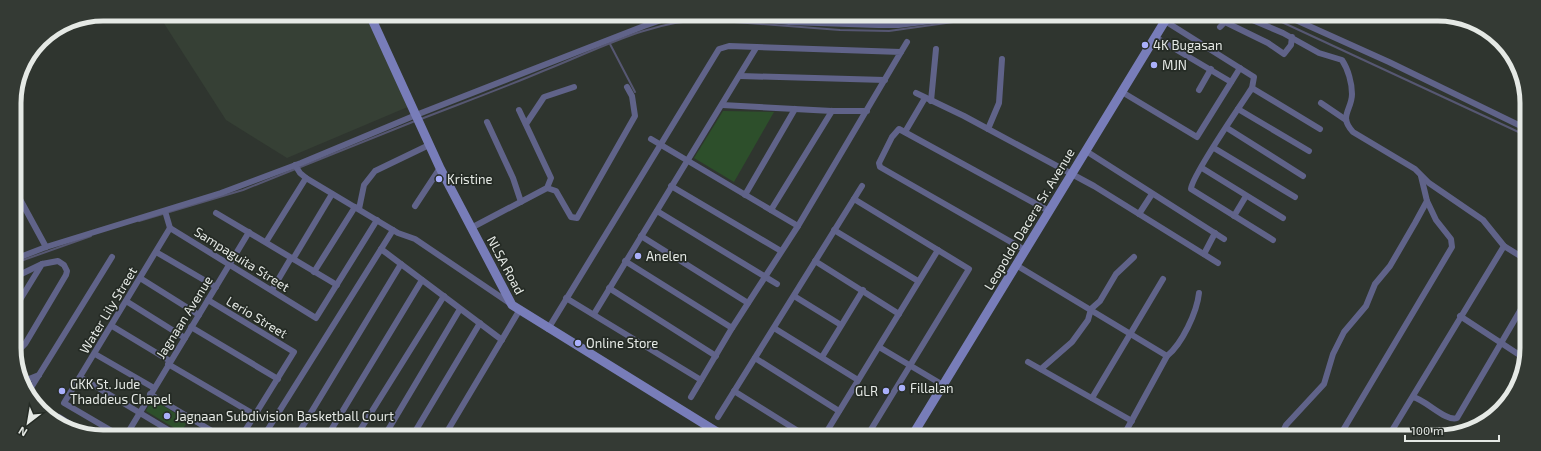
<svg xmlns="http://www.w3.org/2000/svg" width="1541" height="451" viewBox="0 0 1541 451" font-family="'Exo 2',sans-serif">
<rect width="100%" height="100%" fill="#2f352f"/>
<path fill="#364035" d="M 158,14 L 368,15 L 410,106 L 287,158 L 226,120 Z"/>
<g fill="#2d4f2b">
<path d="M 723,111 L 774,112 L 734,182 L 694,158 Z"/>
<path d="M 152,399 L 188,421 L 181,432 L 146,411 Z"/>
</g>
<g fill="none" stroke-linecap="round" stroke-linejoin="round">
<g stroke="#565772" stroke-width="2">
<path d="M 1271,17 L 1525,135"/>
<path d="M 610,44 L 635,92"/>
<path d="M 421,119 C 462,103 503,88 543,71 C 597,50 650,20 708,20 L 840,30 L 889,31 L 996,16"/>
<path d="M 139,221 L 243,190 L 415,121"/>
<path d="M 15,263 L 91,236"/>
</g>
<g stroke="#606389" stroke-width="6">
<path d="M 483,15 L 489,19"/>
<path d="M 722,15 L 789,22 L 878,25 L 898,25 L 971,16"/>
<path d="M 1243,16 L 1283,33 L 1319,53 L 1342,60 C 1348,69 1352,83 1352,94 C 1352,110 1338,116 1353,132 L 1415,169 L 1429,183 L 1483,220 L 1504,246 L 1525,259"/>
<path d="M 1289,17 L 1389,62 L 1525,128"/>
<path d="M 1165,21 L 1254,77 L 1252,88 C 1242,103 1191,177 1191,189 L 1273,240"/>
<path d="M 1220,27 L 1225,22 L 1268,43 L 1284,54 L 1291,45 L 1292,37"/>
<path d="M 1155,37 L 1231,82"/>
<path d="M 901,52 L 907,42"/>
<path d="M 740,76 L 885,80"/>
<path d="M 1252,88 L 1320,129"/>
<path d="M 1199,90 L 1211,69"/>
<path d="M 1122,92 L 1197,137 L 1240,68"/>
<path d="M 916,93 L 964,116 L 1094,186 L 1218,263"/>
<path d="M 931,101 L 936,49"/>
<path d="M 1321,103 L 1346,120"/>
<path d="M 722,105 L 832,111 L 867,111"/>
<path d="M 1238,109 L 1309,151"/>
<path d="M 487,122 L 513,178 L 521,202"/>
<path d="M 526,124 L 544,97 L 574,87"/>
<path d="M 1227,128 L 1303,176"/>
<path d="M 988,129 L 999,103 L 1002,59"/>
<path d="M 905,132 L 925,98"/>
<path d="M 651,139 L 798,226"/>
<path d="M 1214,148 L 1295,197"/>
<path d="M 1086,151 L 1224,239"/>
<path d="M 295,165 L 300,173 L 306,178 L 398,233 L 415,239 L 511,304"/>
<path d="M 1202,168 L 1283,218"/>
<path d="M 671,186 L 781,251"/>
<path d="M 547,188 L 556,191 L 571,217 L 577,218 L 635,116 L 632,96 L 627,87"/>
<path d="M 15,190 L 46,247"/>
<path d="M 745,195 L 795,109"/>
<path d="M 854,199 L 969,269 L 867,436"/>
<path d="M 415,206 L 440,168"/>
<path d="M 359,209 L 364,185 L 375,171 L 429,145"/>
<path d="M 771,210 L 832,111"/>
<path d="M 165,211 L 170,228 L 316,318 L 377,220"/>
<path d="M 657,211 L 777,284"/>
<path d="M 216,213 L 337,285"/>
<path d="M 1139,214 L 1152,194"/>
<path d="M 1234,216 L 1246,196"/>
<path d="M 471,228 L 547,188 L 551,178 L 519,110"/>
<path d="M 834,230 L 918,281"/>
<path d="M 641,236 L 748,303"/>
<path d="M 266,242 L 306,178"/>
<path d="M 381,249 L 502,340"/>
<path d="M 1025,250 L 880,167 L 879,163 L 892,137 L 899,129 L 1049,211"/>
<path d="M 156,252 L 216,287"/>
<path d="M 1204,254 L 1215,233"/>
<path d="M 15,259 L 46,247 L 221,193 L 301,163 L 416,115 L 644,26 L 670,17 L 695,15"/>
<path d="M 293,259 L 332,194"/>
<path d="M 625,261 L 732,328"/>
<path d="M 815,261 L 899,314"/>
<path d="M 1016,265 L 1167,356"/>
<path d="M 314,272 L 355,207"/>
<path d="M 15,277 L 42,264"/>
<path d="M 140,278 L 199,315"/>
<path d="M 609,288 L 716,356"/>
<path d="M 272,290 L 291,258"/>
<path d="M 794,296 L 841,325"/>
<path d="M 566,298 L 701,380"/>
<path d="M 208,300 L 294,352 L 243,434"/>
<path d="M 126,301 L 185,338"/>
<path d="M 15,308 L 42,264 L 58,261 L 64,265 L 67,271 L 66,275 L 25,344 L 16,353"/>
<path d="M 594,314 L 756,48"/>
<path d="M 1460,316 L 1521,356"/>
<path d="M 112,326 L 170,361"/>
<path d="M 191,327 L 278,379"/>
<path d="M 774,328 L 858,380"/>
<path d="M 548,329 L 719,49 L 729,46 L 901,52 L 798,226 L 732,328 L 691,397"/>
<path d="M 879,347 L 943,385"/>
<path d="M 95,354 L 154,388"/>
<path d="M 822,357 L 863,290"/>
<path d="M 755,358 L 839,411"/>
<path d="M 1028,362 L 1132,421"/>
<path d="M 168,364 L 255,415"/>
<path d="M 1041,369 L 1072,342 L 1088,320 L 1091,309 L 1100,301 L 1116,274 L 1134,257"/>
<path d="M 80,377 L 175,434"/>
<path d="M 24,381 L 39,375"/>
<path d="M 29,391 L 112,257"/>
<path d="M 734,391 L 806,436"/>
<path d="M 150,394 L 217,434"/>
<path d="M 1413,397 C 1426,400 1446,422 1457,418 L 1524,304"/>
<path d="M 1092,398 L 1163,279"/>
<path d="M 59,417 L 86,434"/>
<path d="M 718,417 L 862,186"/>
<path d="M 1126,431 L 1167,356 C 1182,344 1197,312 1199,293"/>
<path d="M 117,434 L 64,403 L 170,228"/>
<path d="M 127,434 L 249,232"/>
<path d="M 265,434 L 393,230"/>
<path d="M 298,434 L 401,264"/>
<path d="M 328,435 L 422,280"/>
<path d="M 357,435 L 444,296"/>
<path d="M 385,435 L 460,309"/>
<path d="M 413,435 L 480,323"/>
<path d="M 445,435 L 519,311"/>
<path d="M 824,436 L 938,250"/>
<path d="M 1281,436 L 1286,425 L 1324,384 L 1333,354 L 1344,332 L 1366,306 L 1375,284 L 1390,266 L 1415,223 L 1427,201 L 1421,176"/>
<path d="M 1339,437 L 1452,247 L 1451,239 L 1436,220 L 1427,201"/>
<path d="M 1388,437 L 1504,246"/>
</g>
<g stroke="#787db9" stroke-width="9">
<path d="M 370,15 L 440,168 L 512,305 L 722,435"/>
<path d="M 912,436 L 1168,16"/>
</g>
</g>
<g fill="#aab0fb" stroke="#252b25" stroke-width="1.5">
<circle cx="1145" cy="45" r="4"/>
<circle cx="1154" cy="65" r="4"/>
<circle cx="439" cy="179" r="4"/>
<circle cx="638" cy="256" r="4"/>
<circle cx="578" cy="343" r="4"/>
<circle cx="902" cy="388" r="4"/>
<circle cx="62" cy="391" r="4"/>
<circle cx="886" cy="391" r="4"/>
<circle cx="167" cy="416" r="4"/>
</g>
<g text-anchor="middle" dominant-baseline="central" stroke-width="3.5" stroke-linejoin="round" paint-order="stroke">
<g font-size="13" fill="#e5e9e5" stroke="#252b25" text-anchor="start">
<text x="1153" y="45">4K Bugasan</text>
<text x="1162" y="65">MJN</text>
<text x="447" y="179">Kristine</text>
<text x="646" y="256">Anelen</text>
<text x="586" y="343">Online Store</text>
<text x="70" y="384">GKK St. Jude<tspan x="70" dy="15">Thaddeus Chapel</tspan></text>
<text x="910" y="388">Fillalan</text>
<text x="878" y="391" text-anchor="end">GLR</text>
<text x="175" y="416">Jagnaan Subdivision Basketball Court</text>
</g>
<g font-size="13" fill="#e5e9e5" stroke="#252b25">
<text transform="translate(1029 219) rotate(-59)">Leopoldo Dacera Sr. Avenue</text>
<text transform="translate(242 259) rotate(32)">Sampaguita Street</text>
<text transform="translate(506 265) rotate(62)">NLSA Road</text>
<text transform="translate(108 310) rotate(-59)">Water Lily Street</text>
<text transform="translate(184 317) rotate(-58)">Jagnaan Avenue</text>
<text transform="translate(257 317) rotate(31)">Lerio Street</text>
</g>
</g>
<path d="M0 0H1541V451H0ZM103 21H1438A82 82 0 0 1 1520 103V348A82 82 0 0 1 1438 430H103A82 82 0 0 1 21 348V103A82 82 0 0 1 103 21Z" fill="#343a34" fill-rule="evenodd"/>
<path fill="none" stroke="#e5e9e5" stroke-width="5" d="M103 21H1438A82 82 0 0 1 1520 103V348A82 82 0 0 1 1438 430H103A82 82 0 0 1 21 348V103A82 82 0 0 1 103 21Z"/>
<g transform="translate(28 423) rotate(211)" stroke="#252b25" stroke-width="3" paint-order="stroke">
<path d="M0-3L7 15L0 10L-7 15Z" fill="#e5e9e5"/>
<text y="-6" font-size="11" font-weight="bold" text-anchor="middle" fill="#e5e9e5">N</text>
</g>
<path d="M1405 435v6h94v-6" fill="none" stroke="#e5e9e5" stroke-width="2"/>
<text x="1411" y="435" font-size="12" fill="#e5e9e5" stroke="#252b25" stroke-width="3" paint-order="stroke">100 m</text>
</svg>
